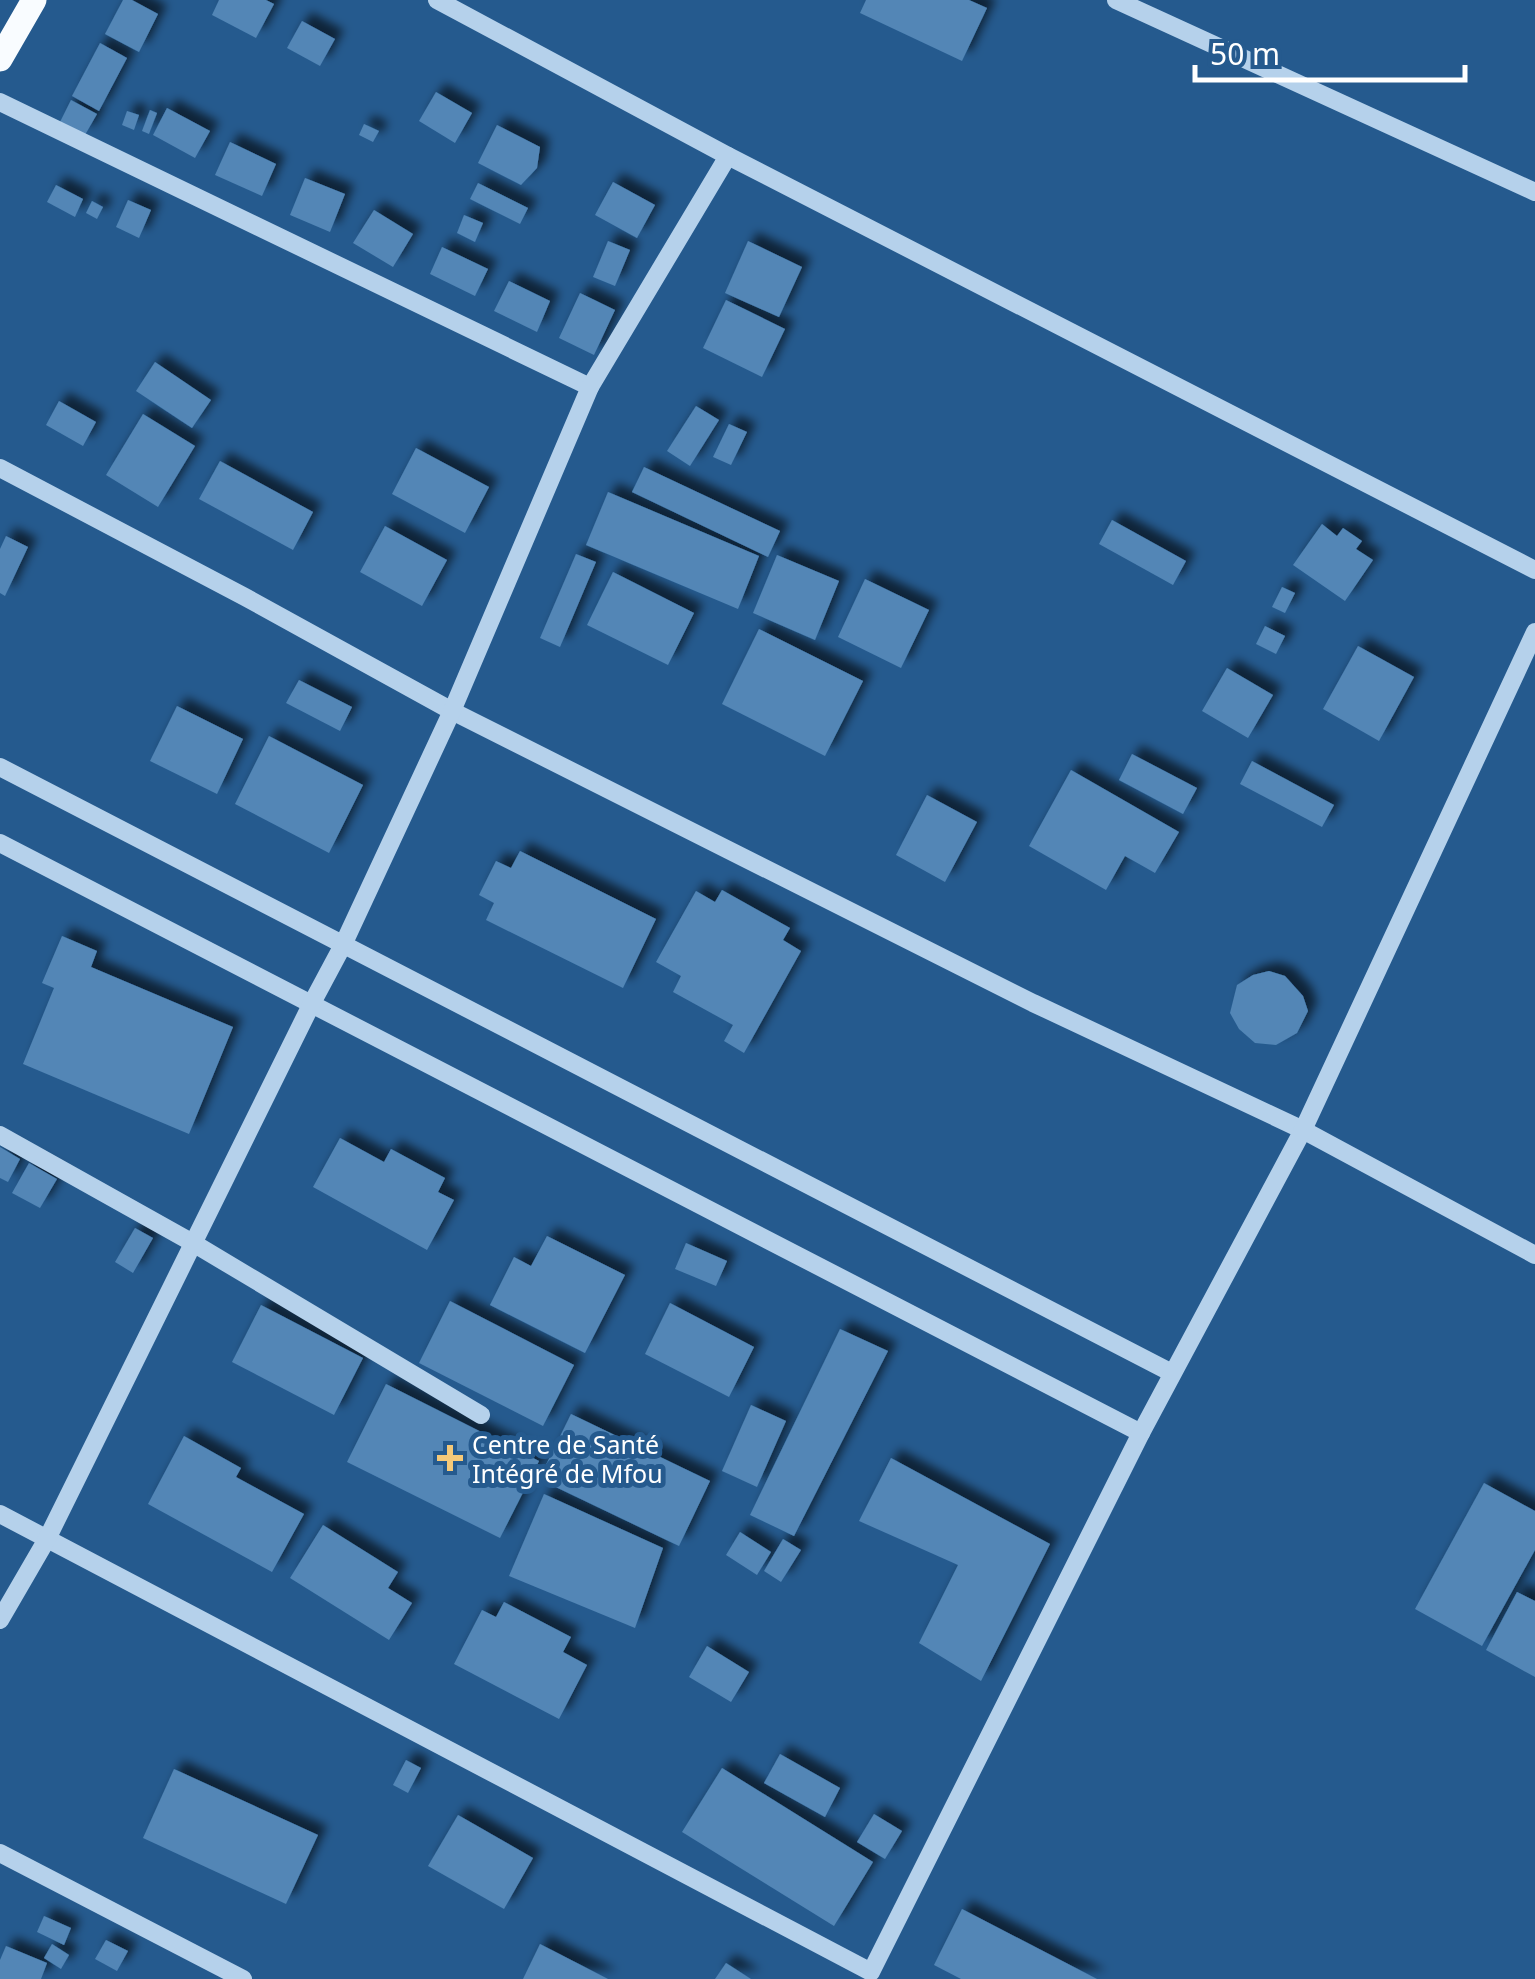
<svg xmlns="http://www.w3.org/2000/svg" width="1535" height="1979" viewBox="0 0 1535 1979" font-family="'Noto Sans',sans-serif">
<defs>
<filter id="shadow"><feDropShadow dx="9" dy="-9" stdDeviation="5" flood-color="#0009"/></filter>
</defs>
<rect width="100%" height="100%" fill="#255a8e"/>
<g fill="#5286b6" filter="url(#shadow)">
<path d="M 123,0 L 132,0 L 158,14 L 139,52 L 105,34 Z"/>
<path d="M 219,0 L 266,0 L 274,4 L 256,38 L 212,15 Z"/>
<path d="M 866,0 L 969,0 L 987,8 L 962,61 L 860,13 Z"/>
<path d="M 302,21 L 335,39 L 320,66 L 287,48 Z"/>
<path d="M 100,43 L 127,58 L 99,111 L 72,96 Z"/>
<path d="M 436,92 L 472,113 L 455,143 L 419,121 Z"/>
<path d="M 71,100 L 97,114 L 85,135 L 60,122 Z"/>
<path d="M 167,108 L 210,131 L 195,158 L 153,135 Z"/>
<path d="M 150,110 L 157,113 L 149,134 L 142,131 Z"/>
<path d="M 127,111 L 139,115 L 134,130 L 122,125 Z"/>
<path d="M 364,124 L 379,131 L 373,142 L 359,135 Z"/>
<path d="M 497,125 L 540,147 L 537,168 L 521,185 L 478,163 Z"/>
<path d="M 230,142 L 276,164 L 262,196 L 215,175 Z"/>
<path d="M 305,178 L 345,194 L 330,232 L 290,215 Z"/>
<path d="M 613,182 L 655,205 L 637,238 L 595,215 Z"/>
<path d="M 478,183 L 528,208 L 520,224 L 470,199 Z"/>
<path d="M 56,185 L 83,199 L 75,217 L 47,202 Z"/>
<path d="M 128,200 L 151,210 L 139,238 L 116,227 Z"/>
<path d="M 92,201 L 103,207 L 97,219 L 86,213 Z"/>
<path d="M 374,210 L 413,234 L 393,267 L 353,243 Z"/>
<path d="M 464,215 L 483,223 L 475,242 L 457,233 Z"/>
<path d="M 608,241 L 630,250 L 615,286 L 593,277 Z"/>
<path d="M 748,241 L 802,267 L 779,317 L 725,293 Z"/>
<path d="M 442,247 L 488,269 L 475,296 L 430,274 Z"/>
<path d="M 509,281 L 550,301 L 537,332 L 494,311 Z"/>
<path d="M 580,293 L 615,310 L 594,355 L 559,338 Z"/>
<path d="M 726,300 L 785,329 L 762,377 L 703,348 Z"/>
<path d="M 155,362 L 211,400 L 192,428 L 136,391 Z"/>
<path d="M 59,401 L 96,422 L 83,446 L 46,425 Z"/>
<path d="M 696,406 L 719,420 L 690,466 L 667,451 Z"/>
<path d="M 143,414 L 195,446 L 158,507 L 106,475 Z"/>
<path d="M 729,424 L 747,432 L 731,465 L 713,457 Z"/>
<path d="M 416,448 L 489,487 L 465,533 L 392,494 Z"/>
<path d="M 220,461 L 313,512 L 293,550 L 199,499 Z"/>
<path d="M 644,467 L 780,531 L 768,557 L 632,492 Z"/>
<path d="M 608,492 L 759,556 L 738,609 L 586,545 Z"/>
<path d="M 1112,520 L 1186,561 L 1173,585 L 1099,544 Z"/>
<path d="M 1322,524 L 1337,536 L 1343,528 L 1362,541 L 1356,549 L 1373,560 L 1345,601 L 1293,565 Z"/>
<path d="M 385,526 L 447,560 L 422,606 L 360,572 Z"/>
<path d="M 6,536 L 28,547 L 5,596 L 0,593 L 0,549 Z"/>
<path d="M 576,554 L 596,562 L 560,647 L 540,638 Z"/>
<path d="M 777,555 L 839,581 L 815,640 L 753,613 Z"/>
<path d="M 613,572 L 694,613 L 668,665 L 587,625 Z"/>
<path d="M 865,579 L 929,610 L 901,668 L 838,637 Z"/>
<path d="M 1282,587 L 1295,593 L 1285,613 L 1272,607 Z"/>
<path d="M 1265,626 L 1285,636 L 1276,654 L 1256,644 Z"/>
<path d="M 759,629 L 863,681 L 825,756 L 722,704 Z"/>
<path d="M 1358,646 L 1414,677 L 1379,741 L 1323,709 Z"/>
<path d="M 1227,668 L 1273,695 L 1248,738 L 1202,711 Z"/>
<path d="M 299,680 L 352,707 L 340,731 L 286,703 Z"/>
<path d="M 177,706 L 243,739 L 217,794 L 150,761 Z"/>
<path d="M 269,736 L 363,785 L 329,853 L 235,804 Z"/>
<path d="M 1132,754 L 1197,788 L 1183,814 L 1119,780 Z"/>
<path d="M 1252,761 L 1334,805 L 1322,827 L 1240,784 Z"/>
<path d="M 1071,770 L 1179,832 L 1155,873 L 1125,856 L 1106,890 L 1029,846 Z"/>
<path d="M 927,795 L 977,822 L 945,882 L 896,855 Z"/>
<path d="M 520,851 L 656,919 L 623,988 L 486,920 L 494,903 L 479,895 L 496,861 L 511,868 Z"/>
<path d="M 722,890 L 790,928 L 783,940 L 801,951 L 744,1053 L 724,1041 L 733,1025 L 673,992 L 681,976 L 656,962 L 696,891 L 715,902 Z"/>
<path d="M 62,936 L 97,951 L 91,967 L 233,1027 L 189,1134 L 23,1064 L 54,988 L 42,983 Z"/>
<path d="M 1269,971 L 1285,976 L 1303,996 L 1308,1011 L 1297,1033 L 1276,1045 L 1255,1043 L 1239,1029 L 1230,1013 L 1237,985 L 1253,975 Z"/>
<path d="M 340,1138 L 384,1162 L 391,1149 L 445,1178 L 438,1192 L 454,1200 L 427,1250 L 313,1187 Z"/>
<path d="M 0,1147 L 20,1159 L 8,1182 L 0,1178 Z"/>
<path d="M 29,1163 L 57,1179 L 40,1208 L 12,1193 Z"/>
<path d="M 135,1228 L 153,1238 L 133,1273 L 115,1262 Z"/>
<path d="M 547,1236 L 625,1275 L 585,1353 L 490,1305 L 514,1257 L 531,1266 Z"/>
<path d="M 686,1243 L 727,1261 L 716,1286 L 675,1269 Z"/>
<path d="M 450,1301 L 574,1365 L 543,1426 L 419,1363 Z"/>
<path d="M 670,1303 L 754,1347 L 729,1397 L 645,1354 Z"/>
<path d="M 261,1305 L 363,1358 L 334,1415 L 232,1362 Z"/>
<path d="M 840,1329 L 888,1351 L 794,1536 L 750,1515 Z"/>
<path d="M 386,1384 L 539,1461 L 500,1538 L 347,1462 Z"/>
<path d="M 751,1405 L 786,1421 L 757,1487 L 722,1471 Z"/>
<path d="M 571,1414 L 710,1481 L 679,1546 L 539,1479 Z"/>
<path d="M 184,1436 L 241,1468 L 236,1477 L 304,1514 L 272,1572 L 148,1504 Z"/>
<path d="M 891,1458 L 1050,1544 L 981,1681 L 919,1643 L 958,1565 L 859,1521 Z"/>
<path d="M 1484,1483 L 1535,1511 L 1535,1550 L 1482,1646 L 1415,1609 Z"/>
<path d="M 544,1494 L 663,1548 L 635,1628 L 509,1576 Z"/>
<path d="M 323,1525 L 398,1572 L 388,1588 L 412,1603 L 389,1640 L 290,1578 Z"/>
<path d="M 740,1532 L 771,1552 L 757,1575 L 726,1555 Z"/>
<path d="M 783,1539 L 801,1550 L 781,1582 L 764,1571 Z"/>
<path d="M 1517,1592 L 1535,1601 L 1535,1677 L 1486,1650 Z"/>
<path d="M 504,1602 L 571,1637 L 563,1652 L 587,1665 L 559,1719 L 454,1664 L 482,1610 L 496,1617 Z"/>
<path d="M 707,1646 L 749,1672 L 731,1702 L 689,1677 Z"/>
<path d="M 780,1754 L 840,1788 L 825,1817 L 764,1783 Z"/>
<path d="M 406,1760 L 421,1768 L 408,1793 L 393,1785 Z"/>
<path d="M 722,1768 L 873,1862 L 834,1926 L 682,1832 Z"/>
<path d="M 174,1769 L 318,1835 L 286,1904 L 143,1838 Z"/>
<path d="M 874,1814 L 902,1831 L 885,1859 L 857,1842 Z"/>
<path d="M 458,1815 L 533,1858 L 504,1909 L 428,1866 Z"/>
<path d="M 962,1909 L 1097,1979 L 961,1979 L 934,1965 Z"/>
<path d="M 44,1916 L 71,1928 L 64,1945 L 37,1932 Z"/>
<path d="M 106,1940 L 128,1951 L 117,1971 L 95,1959 Z"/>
<path d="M 52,1944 L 69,1955 L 61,1969 L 44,1958 Z"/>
<path d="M 540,1944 L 608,1979 L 523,1979 Z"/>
<path d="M 6,1946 L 47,1963 L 41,1979 L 0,1979 L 0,1960 Z"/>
<path d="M 726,1963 L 751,1979 L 715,1979 Z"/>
</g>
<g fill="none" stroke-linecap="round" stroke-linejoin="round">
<g stroke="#b5d1eb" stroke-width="18">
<path d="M 437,0 L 728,156 L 1535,570"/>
<path d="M 1116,0 L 1535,192"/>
<path d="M 0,102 L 590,387"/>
<path d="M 0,468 L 245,597 L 452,711 L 1033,1003 L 1303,1130 L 1535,1255"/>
<path d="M 0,767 L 1172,1373"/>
<path d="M 0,843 L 1141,1433"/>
<path d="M 0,1135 L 193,1243 L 481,1415"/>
<path d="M 0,1514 L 871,1972 L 1141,1433 L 1303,1130 L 1535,632"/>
<path d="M 0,1620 L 47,1539 L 312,1003 L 343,945 L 452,711 L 590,387 L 728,156"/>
<path d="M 0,1853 L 243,1979"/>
</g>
<path stroke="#f9fcff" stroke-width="25" d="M 0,59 L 34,0"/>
</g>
<path fill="#f5c979" stroke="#255a8e" stroke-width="4" d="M445 1443h10v10h10v10h-10v10h-10v-10h-10v-10h10z"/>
<g text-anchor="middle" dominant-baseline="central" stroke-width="10" stroke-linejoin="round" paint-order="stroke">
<g font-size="25" fill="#fff" stroke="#255a8e" text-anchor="start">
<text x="472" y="1444">Centre de Santé<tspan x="472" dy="29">Intégré de Mfou</tspan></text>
</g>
</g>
<path d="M1195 65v15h270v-15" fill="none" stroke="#ffffff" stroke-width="5"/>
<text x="1210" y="65" font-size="30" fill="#ffffff" stroke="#255a8e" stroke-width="8" paint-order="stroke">50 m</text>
</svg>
